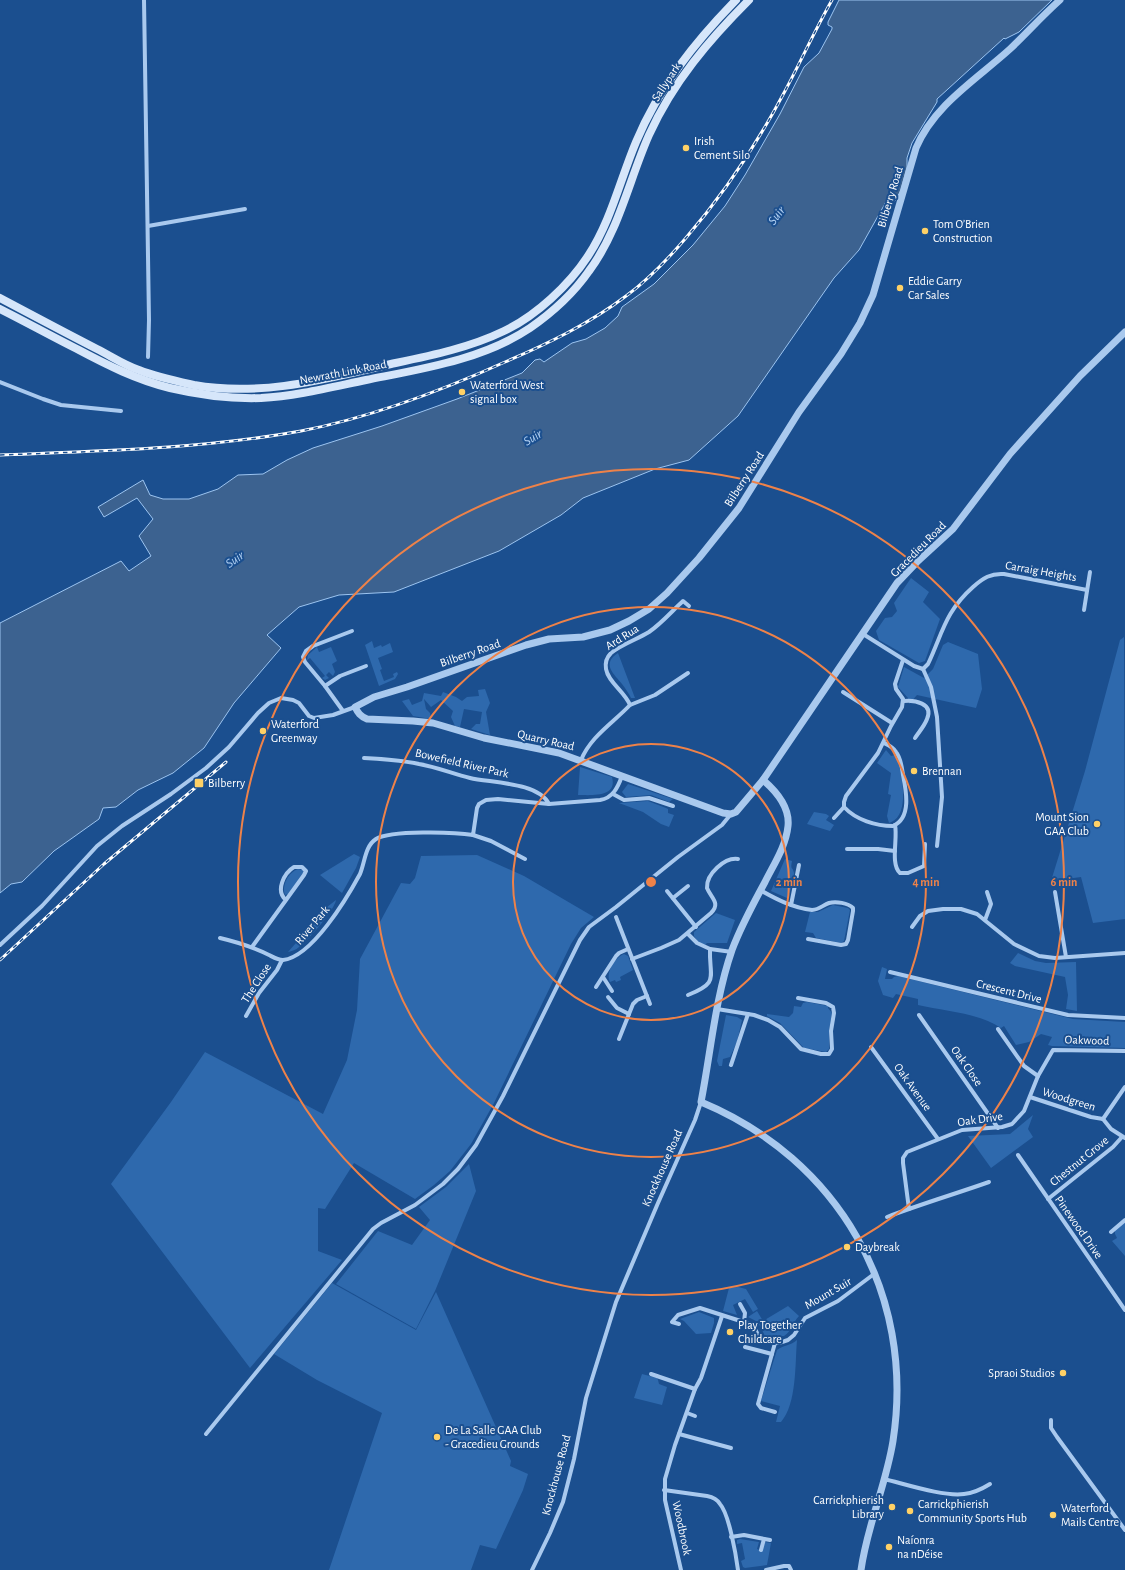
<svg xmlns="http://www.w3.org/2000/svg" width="1125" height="1570" viewBox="0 0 1125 1570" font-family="'Alegreya Sans',sans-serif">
<rect width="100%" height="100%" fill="#1b4f8f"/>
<g fill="#2e69ad">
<path d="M 911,578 L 929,592 L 923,602 L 940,619 L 925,661 L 919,663 L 879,640 L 876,631 L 885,618 L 892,617 L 897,611 L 894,603 Z"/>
<path d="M 1124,637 L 1125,919 L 1093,923 L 1081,877 L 1051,881 L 1085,771 L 1120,640 Z"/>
<path d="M 372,641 L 374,648 L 381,645 L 382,647 L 390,643 L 393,652 L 378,658 L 382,669 L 380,670 L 384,681 L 394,677 L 393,674 L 397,672 L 398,674 L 395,679 L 379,686 L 365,645 Z"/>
<path d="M 948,642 L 978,654 L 982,689 L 976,708 L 917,695 L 909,704 L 908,698 L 898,687 L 904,667 L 924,678 L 933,669 L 943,645 Z"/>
<path d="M 317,647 L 319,652 L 331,647 L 337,661 L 332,664 L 335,672 L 333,676 L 329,672 L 326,675 L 329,678 L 325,680 L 322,678 L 325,676 L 310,658 L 307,660 L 308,655 Z"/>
<path d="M 618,653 L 635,698 L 631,698 C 629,694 626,689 622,684 C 614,674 601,664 618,653 Z"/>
<path d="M 485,689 L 490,703 L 486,712 L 490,735 L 471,729 L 476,724 L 480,724 L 482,712 L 464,709 L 460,727 L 455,726 L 451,717 L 453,711 L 441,700 L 431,707 L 424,699 L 426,709 L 430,713 L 431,719 L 413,716 L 402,701 L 409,699 L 412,705 L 422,701 L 424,693 L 441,696 L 443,692 L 456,697 L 462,701 L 467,697 L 479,696 L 478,690 Z"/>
<path d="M 886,750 L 891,756 L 895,755 L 897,758 C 902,773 911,817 889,823 L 887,816 L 891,795 L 888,794 L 891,773 L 877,763 Z"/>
<path d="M 580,767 L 612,777 C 618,798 590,795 578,795 Z"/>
<path d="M 628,784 L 673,799 L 669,802 L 651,795 L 626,797 L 622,792 Z"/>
<path d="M 648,801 L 666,808 L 668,809 L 668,813 L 674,815 L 669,827 L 661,824 L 643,812 L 619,803 Z"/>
<path d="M 814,812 L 826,814 L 829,816 L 826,820 L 834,825 L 830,831 L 807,824 Z"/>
<path d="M 354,854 L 360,857 L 356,868 L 342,893 L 320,875 Z"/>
<path d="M 477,855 L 524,876 L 594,917 L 581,928 L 571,944 L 494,1103 L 471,1144 L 450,1171 L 434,1185 L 415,1199 L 354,1163 L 325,1209 L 318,1208 L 318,1251 L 342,1260 L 250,1368 L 111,1184 L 171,1102 L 205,1052 L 323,1114 L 347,1060 L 357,1010 L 360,959 L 401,883 L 410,884 L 415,878 L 421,856 Z"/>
<path d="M 785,859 L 792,861 C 790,871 793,866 794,873 C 794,880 790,893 787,898 L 771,891 Z"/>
<path d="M 298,869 L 303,870 L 303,873 L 288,894 L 285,895 C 281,885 289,872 298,869 Z"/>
<path d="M 336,900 C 335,909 308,941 299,947 C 296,950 292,951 288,952 L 318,918 L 322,911 Z"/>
<path d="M 833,905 L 848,908 L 850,910 L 844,941 L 841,943 L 816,938 L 813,933 L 805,932 L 810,912 L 818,912 Z"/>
<path d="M 716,913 L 735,920 L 727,943 L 707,943 L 705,945 L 698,942 L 694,936 L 694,932 Z"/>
<path d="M 1018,953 L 1035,961 L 1046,963 L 1076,962 L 1077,1011 L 1066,1009 L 1068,995 L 1065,977 L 1015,966 L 1010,963 Z"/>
<path d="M 624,954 L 628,956 L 633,970 L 620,977 L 621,980 L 616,982 L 615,980 L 610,982 C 605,973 615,957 624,954 Z"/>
<path d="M 882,967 L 887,969 L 885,979 L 892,979 L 894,977 L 898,976 L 1073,1019 L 1125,1022 L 1125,1048 L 1052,1046 L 1048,1045 L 1052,1037 L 1041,1034 L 1029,1042 L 1016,1045 L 1004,1026 L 1001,1028 C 979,1013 944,1011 918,1005 L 918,999 L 896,994 L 893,998 L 883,995 L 878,981 Z"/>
<path d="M 807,1002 L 828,1006 L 828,1008 L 832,1013 L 829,1031 L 829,1049 L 826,1052 L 804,1048 L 780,1023 L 767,1016 L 767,1014 L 789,1017 L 793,1013 L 794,1006 L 801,1007 L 803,1003 Z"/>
<path d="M 726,1015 L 737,1017 L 742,1020 L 737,1042 L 730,1057 L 723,1059 L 722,1066 L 719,1066 L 717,1061 Z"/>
<path d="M 1033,1115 L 1028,1129 L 1033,1137 L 991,1168 L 968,1136 L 1010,1134 Z"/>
<path d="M 469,1164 L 476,1191 L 435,1291 L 416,1329 L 336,1284 L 378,1231 L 412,1245 L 430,1220 L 419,1207 L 446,1187 Z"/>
<path d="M 1125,1222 L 1125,1256 L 1112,1241 L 1117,1238 L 1115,1234 L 1115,1230 Z"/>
<path d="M 332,1283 L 416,1330 L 436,1292 L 511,1461 L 510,1466 L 528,1474 L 523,1490 L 496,1549 L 480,1545 L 471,1570 L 329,1570 L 382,1413 L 317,1380 L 274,1354 Z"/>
<path d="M 738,1287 L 746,1289 L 758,1309 L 753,1312 L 745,1299 L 733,1305 L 737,1315 L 723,1311 L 729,1288 Z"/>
<path d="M 788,1306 L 799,1316 C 792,1323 792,1331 784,1336 L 765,1336 L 758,1322 L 748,1317 L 757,1311 L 763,1321 Z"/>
<path d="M 699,1312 L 714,1318 L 714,1323 L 711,1333 L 696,1334 L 684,1321 L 680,1319 Z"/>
<path d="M 797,1340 C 795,1363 797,1404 781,1422 L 776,1422 L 780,1406 L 761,1401 L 777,1350 C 783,1345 790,1346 797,1340 Z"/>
<path d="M 642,1374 L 657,1378 L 658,1380 L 659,1384 L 667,1387 L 662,1405 L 634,1398 Z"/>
<path d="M 740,1539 L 759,1542 L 757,1549 L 762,1551 L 765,1542 L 771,1543 L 767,1565 L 745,1568 L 743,1567 L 741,1561 L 745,1559 L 742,1543 L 737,1544 L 737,1540 Z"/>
</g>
<path fill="#3c6290" stroke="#9cc4f0" d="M 839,0 L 1052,0 L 1019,32 L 1005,39 L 1004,38 L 937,99 L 937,102 L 912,143 L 907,158 L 907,167 L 901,190 L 895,201 L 887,200 L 859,250 L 834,278 L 820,298 L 738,416 L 689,460 L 655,469 L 583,498 L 561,515 L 499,551 L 394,592 L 339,595 L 299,607 L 267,635 L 281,648 L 234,703 L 204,748 L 173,773 L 138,790 L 116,807 L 103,808 L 99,819 L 54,851 L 22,882 L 11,884 L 0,893 L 0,623 L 121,561 L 129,571 L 151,556 L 139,536 L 153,519 L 137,498 L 104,517 L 98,507 L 143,480 L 150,495 L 163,499 L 189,499 L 218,489 L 238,475 L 263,474 L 287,460 L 313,448 L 382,426 L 457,399 L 522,373 L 535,360 L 540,359 L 544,362 L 572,343 L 586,339 L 605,328 L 618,316 L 622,307 L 654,284 L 693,245 L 725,206 L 745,175 L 780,114 L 804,67 L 819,53 L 832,29 L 832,27 L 828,25 L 828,22 Z"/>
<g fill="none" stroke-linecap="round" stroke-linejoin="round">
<g stroke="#a9c9ee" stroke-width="4">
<path d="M 144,0 L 149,320 L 148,357"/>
<path d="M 148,226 L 245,209"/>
<path d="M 0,382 L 43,399 L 61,405 L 121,411"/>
<path d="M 1084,610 L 1090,572"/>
<path d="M 863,634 L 914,666 L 923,669 L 931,687 L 937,717 L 942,797 L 937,846"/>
<path d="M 923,669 L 928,664 C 943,632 945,612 973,587 C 983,578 991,573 1004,574 L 1087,590"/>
<path d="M 325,686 L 340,676 L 366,666"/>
<path d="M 843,692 L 892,723"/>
<path d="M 904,701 C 914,700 934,703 927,719 C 925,725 919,732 915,738"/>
<path d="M 630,705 L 655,695 L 688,673"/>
<path d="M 343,711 L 325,686 L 305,662 L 303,657 L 306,651 L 313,646 L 352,631"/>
<path d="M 364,758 C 383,759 401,760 419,764 C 437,767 453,774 470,778 C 491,783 538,782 549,804"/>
<path d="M 581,760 C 591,736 613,723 630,705 C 625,692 608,682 606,669 C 605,663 607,657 611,653 C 622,644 638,639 649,632 C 662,623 672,611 683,601 L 689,606"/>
<path d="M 613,794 L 624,800 L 649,798 L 673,806"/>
<path d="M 844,807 C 856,820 876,826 893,826 C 912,818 906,790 903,775 C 902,768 901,758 896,752 C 893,747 888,745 884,743"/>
<path d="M 834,818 L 844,807 L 844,802 L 846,796 L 878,753 L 891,726 L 902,707 L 903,699 L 896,689 L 895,684 L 903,660"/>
<path d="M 895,825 C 898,838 890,864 900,873 L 908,873 L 924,866 L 925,844"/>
<path d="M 473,835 L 491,841 L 525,859"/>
<path d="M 847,849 L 878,849 L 895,851"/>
<path d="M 760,890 C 776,899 793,908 812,910 C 819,910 823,905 829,903 C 836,901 848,903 853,908 L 853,911 L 848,940 L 846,944 L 841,945 L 808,939"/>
<path d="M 667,891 L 696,927"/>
<path d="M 1055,892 L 1066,957"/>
<path d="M 673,898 L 688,886"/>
<path d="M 791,905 L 799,865"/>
<path d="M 616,917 L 650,1004"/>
<path d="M 985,920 L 991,904 L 987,892"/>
<path d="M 912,927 L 920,916 L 928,911 L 943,909 L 961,909 L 977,914 L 1014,944 L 1039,956 L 1055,958 L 1125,953"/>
<path d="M 688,934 L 697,943 L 710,949 C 709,978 720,982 688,995"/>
<path d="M 220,938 C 237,942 253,947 269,955 C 273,957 278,960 283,960 C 312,957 347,898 360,874 C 365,862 365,846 376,839 C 390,830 455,832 473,835 L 477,808 L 479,804 L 486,800 L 498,799 L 549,804 L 600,800 C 613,798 618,787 622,776"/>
<path d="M 0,945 L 42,906 L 97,846 L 122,826 L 171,794 L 206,768 L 229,747 L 258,713 L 269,703 L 281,698 L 293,700 L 299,703 L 309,716 L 314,718 L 333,715 L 355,707"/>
<path d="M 252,947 L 286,900 C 275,891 284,873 294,867 L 302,867 L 306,871 L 304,875 L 286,900"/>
<path d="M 710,949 L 732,952"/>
<path d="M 632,959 L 661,948 L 679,940 L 711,913 C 721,903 711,898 707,888 C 706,874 725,857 738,859"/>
<path d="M 890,972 L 1068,1015 L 1125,1018"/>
<path d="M 603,977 L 612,991"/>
<path d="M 596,987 L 616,956 L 619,953 L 628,949"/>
<path d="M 608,997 L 617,1008 L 629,1014"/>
<path d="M 717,1009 L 754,1015 L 768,1020 L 780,1027 L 801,1049 L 821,1054 L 829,1054 L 832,1049 L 831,1031 L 834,1013 L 833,1007 L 826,1003 L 798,998"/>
<path d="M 919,1015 L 998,1128"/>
<path d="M 246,1016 L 259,993 L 277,970 L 282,960"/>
<path d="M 998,1029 L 1024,1066 L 1038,1076"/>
<path d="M 619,1039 L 633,1004 L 637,1000 L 647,996"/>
<path d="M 871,1047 L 938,1139"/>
<path d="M 731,1065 L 748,1014"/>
<path d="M 1030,1097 L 1091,1117 L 1103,1119"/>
<path d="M 1103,1119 L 1125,1087"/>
<path d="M 1103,1119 L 1111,1129 L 1125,1138"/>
<path d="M 1018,1155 L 1125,1310"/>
<path d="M 1048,1199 L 1113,1147 L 1122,1137"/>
<path d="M 909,1209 L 903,1163 L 903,1158 L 907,1152 L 962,1130 L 1002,1127 L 1012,1124 L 1024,1111 L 1038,1076 L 1053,1050 L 1125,1051"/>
<path d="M 887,1217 C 921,1204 955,1194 989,1182"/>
<path d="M 1111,1232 L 1125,1220"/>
<path d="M 740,1304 L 745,1313 L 744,1322"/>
<path d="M 679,1324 L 672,1322 L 678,1315 L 700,1308 L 753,1325 L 761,1341 L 779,1343 L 788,1340 L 794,1335 L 805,1318 L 838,1301 L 874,1274"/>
<path d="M 745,1347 L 772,1354"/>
<path d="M 651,1374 L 695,1389"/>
<path d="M 775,1412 L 761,1408 L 758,1404 L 775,1343"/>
<path d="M 687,1413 L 695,1416"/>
<path d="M 1051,1420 L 1051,1428 L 1057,1437 L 1125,1530"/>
<path d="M 206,1434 L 373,1229 L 381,1223 L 415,1205 L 443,1184 L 458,1169 L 476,1145 L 503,1096 L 580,940 L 589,927 L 616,907 L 678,857 L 722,825 L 731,814"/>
<path d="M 679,1434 L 731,1448"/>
<path d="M 884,1479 C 905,1484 944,1497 964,1494 C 974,1493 982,1489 990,1484"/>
<path d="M 664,1490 L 707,1496 C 712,1497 717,1499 720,1504 C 729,1514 736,1555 738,1570"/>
<path d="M 731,1537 L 744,1535 L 770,1540"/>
<path d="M 761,1550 L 764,1539"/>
<path d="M 532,1570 L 550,1533 L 563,1502 L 574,1459 L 586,1398 L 616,1302 L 658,1203 L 695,1120 L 701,1102"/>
<path d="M 681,1570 L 665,1500 L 665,1479 L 675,1445 L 695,1389 L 701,1378 L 722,1316"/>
<path d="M 766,1570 L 784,1566 L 789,1566 L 791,1570"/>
</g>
<g stroke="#a9c9ee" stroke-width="7">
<path d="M 1060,0 C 1042,16 1027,33 1010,49 C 977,79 934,105 916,148 L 873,295 L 860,323 L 841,354 L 799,412 L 739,508 L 699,558 L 667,593 L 649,609 L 629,621 L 610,630 L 583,637 L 549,639 L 526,645 L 407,687 L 374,697 L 355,707 C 358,713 360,716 367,719 L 413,721 L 433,723 L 484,738 L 559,753 L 723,813 L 731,814 L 736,812 L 763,780 L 897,583 L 917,562 L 953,529 L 1010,454 L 1080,376 L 1125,332"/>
<path d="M 763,780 C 777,792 790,807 788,826 C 786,846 774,864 765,882 C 753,904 741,926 732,950 C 715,999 711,1051 701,1102 C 838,1159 916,1293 893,1441 C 886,1485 867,1526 861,1570"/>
</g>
<g stroke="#d6e6fa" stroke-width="8">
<path d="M 0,298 C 32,315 64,332 97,349 C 111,356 124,365 139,370 C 157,377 176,381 194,385 C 261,397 326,379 391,364 C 429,356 469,348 504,331 C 536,316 569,285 588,256 C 611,221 620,180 636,142 C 659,87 695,42 736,0"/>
<path d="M 0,309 C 26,322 51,336 77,349 C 107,365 137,380 170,388 C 200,395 231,399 261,398 C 296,396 332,387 366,380 C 421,369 482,360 530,328 C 553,312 573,294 589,271 C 619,231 629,180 649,135 C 673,82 709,40 749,0"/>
</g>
<defs>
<g id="rail">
<path d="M 0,455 C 101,451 202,449 301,431 C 368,418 443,390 505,362 C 547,344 589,324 626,296 C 648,280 667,260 685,239 C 724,194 757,144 785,91 C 801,61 815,30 832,0"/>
<path d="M 0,960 L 104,864 L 226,762"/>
</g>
</defs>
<use href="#rail" stroke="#fff" stroke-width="3"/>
<use href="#rail" stroke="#1b4f8f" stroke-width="1.5" stroke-dasharray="4.5" stroke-linecap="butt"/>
</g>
<g fill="none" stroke="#ee8249" stroke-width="2">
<circle cx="651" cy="882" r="138"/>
<circle cx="651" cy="882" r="275"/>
<circle cx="651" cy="882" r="413"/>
</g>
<g fill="#ffd166" stroke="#1b4f8f" stroke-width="1.5">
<circle cx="686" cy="148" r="4"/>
<circle cx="925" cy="231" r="4"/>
<circle cx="900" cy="288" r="4"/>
<circle cx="462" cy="392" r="4"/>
<circle cx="263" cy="731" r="4"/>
<circle cx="914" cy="771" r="4"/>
<rect x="194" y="778" width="10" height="10" rx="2"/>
<circle cx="1097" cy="824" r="4"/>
<circle cx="847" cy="1247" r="4"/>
<circle cx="730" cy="1332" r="4"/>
<circle cx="1063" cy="1373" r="4"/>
<circle cx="437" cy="1437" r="4"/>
<circle cx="892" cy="1507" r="4"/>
<circle cx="910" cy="1511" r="4"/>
<circle cx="1053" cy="1515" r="4"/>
<circle cx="889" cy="1547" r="4"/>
</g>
<g text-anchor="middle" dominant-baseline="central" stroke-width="4" stroke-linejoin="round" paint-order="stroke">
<g font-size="12" fill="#fff" stroke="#1b4f8f">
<text transform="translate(666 82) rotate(-57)">Sallypark</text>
<text transform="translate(890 197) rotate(-73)">Bilberry Road</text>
<text transform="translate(343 372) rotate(-11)">Newrath Link Road</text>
<text transform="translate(744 479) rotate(-57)">Bilberry Road</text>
<text transform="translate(918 549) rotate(-45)">Gracedieu Road</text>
<text transform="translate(1041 571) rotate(10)">Carraig Heights</text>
<text transform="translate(622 637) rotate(-32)">Ard Rua</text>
<text transform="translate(470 653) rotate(-19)">Bilberry Road</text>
<text transform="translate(546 740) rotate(13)">Quarry Road</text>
<text transform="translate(462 763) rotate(13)">Bowefield River Park</text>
<text transform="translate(312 925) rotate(-50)">River Park</text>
<text transform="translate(256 983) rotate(-57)">The Close</text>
<text transform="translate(1009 991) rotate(14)">Crescent Drive</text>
<text transform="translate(1087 1040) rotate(2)">Oakwood</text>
<text transform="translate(967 1066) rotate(55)">Oak Close</text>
<text transform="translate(913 1087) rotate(54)">Oak Avenue</text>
<text transform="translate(1069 1099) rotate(17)">Woodgreen</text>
<text transform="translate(980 1119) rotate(-8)">Oak Drive</text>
<text transform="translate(1079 1161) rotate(-39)">Chestnut Grove</text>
<text transform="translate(662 1168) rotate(-66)">Knockhouse Road</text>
<text transform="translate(1079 1227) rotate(55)">Pinewood Drive</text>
<text transform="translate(828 1293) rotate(-30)">Mount Suir</text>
<text transform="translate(556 1475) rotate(-75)">Knockhouse Road</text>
<text transform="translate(682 1528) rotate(78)">Woodbrook</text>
</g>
<g font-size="12" fill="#fff" stroke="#1b4f8f" text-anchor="start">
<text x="694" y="141">Irish<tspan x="694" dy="14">Cement Silo</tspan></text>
<text x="933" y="224">Tom O’Brien<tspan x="933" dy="14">Construction</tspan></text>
<text x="908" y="281">Eddie Garry<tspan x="908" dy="14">Car Sales</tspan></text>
<text x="470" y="385">Waterford West<tspan x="470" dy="14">signal box</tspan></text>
<text x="271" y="724">Waterford<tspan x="271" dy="14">Greenway</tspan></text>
<text x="922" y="771">Brennan</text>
<text x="208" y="783">Bilberry</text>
<text x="1089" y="817" text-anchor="end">Mount Sion<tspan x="1089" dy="14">GAA Club</tspan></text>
<text x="855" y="1247">Daybreak</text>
<text x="738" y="1325">Play Together<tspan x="738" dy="14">Childcare</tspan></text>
<text x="1055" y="1373" text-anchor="end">Spraoi Studios</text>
<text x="445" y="1430">De La Salle GAA Club<tspan x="445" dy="14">- Gracedieu Grounds</tspan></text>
<text x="884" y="1500" text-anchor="end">Carrickphierish<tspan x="884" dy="14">Library</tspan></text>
<text x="918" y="1504">Carrickphierish<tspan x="918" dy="14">Community Sports Hub</tspan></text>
<text x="1061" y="1508">Waterford<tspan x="1061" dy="14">Mails Centre</tspan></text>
<text x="897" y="1540">Naíonra<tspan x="897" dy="14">na nDéise</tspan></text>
</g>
<g font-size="13" font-style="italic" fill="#b5d3f5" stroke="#1b4f8f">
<text transform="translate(777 216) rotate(-53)">Suir</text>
<text transform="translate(533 438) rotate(-32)">Suir</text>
<text transform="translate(235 560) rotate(-35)">Suir</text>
</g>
</g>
<circle cx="651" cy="882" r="6" fill="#ee8249" stroke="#1b4f8f" stroke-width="2"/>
<g font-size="12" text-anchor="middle" font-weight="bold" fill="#ee8249" stroke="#1b4f8f" stroke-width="4" stroke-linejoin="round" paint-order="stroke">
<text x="789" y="886">2 min</text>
<text x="926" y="886">4 min</text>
<text x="1064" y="886">6 min</text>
</g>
</svg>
